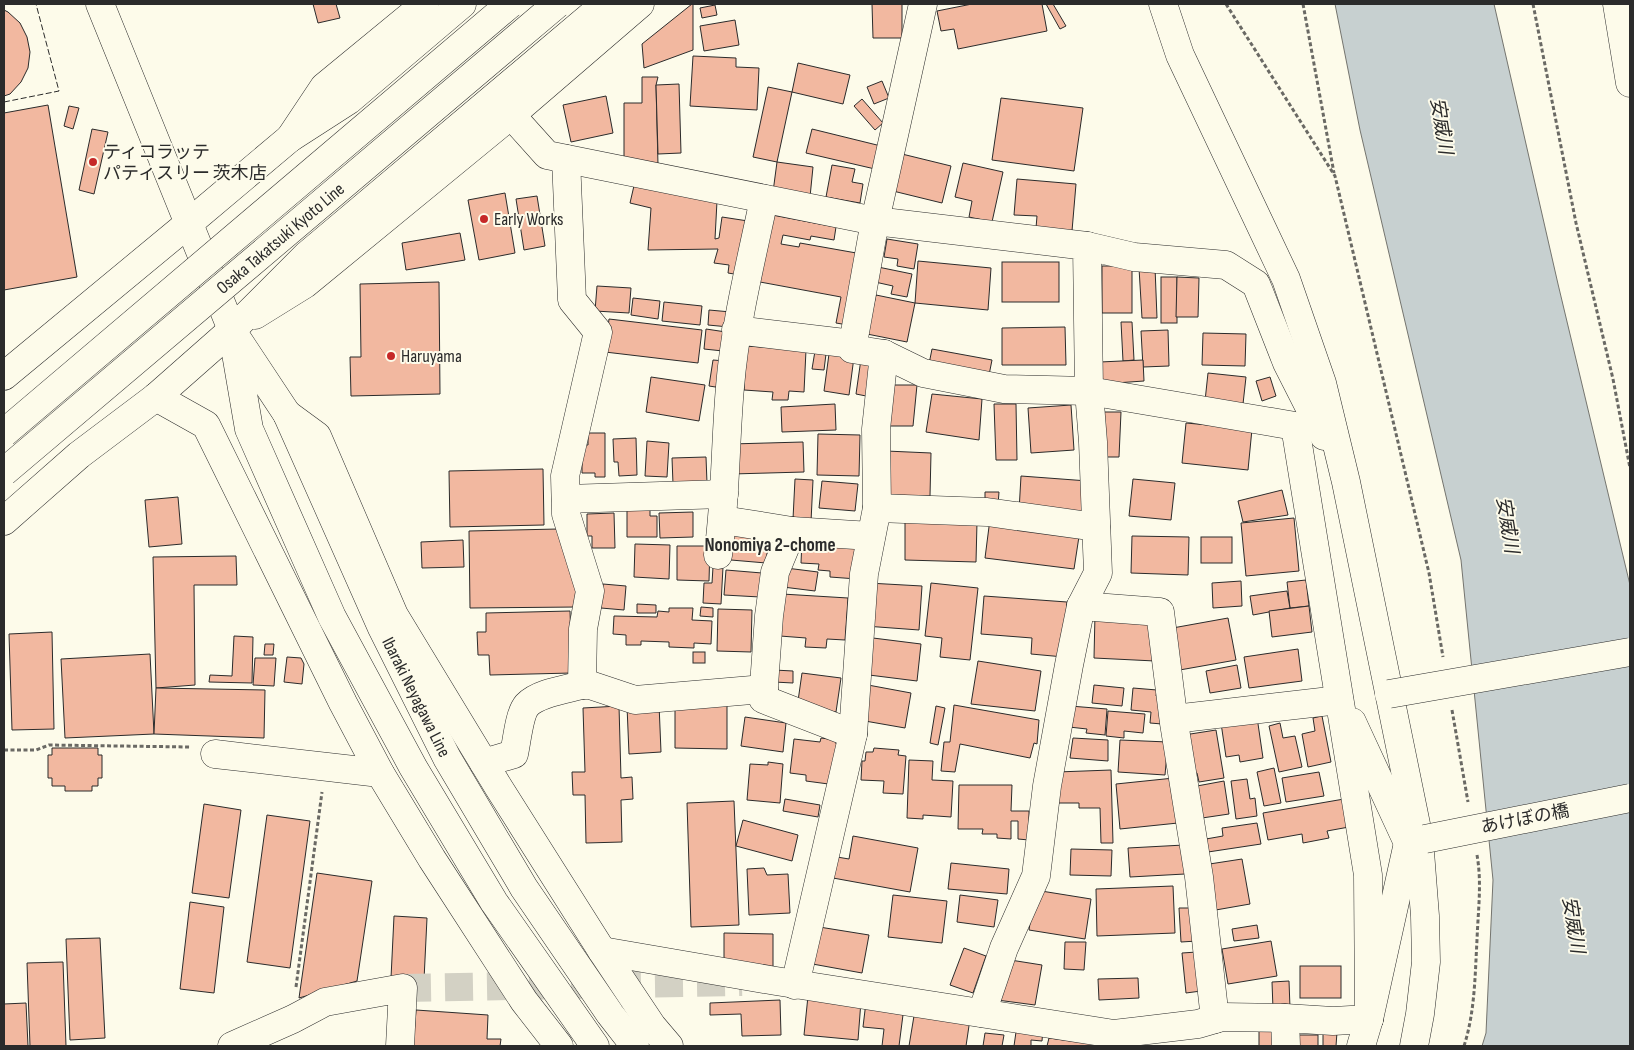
<svg xmlns="http://www.w3.org/2000/svg" width="1634" height="1050" viewBox="0 0 1634 1050" font-family="'Sofia Sans Condensed','Noto Sans JP',sans-serif">
<rect width="100%" height="100%" fill="#fdfbea"/>
<path fill="#c7d0d0" stroke="#74746e" d="M 1335,4 L 1494,4 L 1558,284 L 1630,585 L 1630,1046 L 1482,1046 L 1486,1033 L 1493,880 L 1461,560 L 1360,130 Z"/>
<g fill="#f2b8a0" stroke="#2b2b2b">
<path d="M 313,4 L 336,4 L 340,18 L 318,23 Z"/>
<path d="M 692,4 L 693,4 L 693,50 L 644,68 L 642,44 Z"/>
<path d="M 872,4 L 902,4 L 902,38 L 873,38 Z"/>
<path d="M 972,4 L 1042,4 L 1047,31 L 958,49 L 954,29 L 941,31 L 937,11 Z"/>
<path d="M 1046,4 L 1053,4 L 1066,26 L 1060,29 Z"/>
<path d="M 715,5 L 717,15 L 702,18 L 700,8 Z"/>
<path d="M 4,10 L 8,12 L 20,23 L 27,37 L 30,52 L 28,68 L 21,82 L 10,94 L 4,96 Z"/>
<path d="M 735,20 L 739,45 L 704,51 L 700,26 Z"/>
<path d="M 693,56 L 736,58 L 736,67 L 759,68 L 757,110 L 690,106 Z"/>
<path d="M 798,63 L 850,75 L 843,104 L 792,92 Z"/>
<path d="M 642,77 L 658,77 L 656,85 L 658,165 L 624,165 L 624,103 L 642,103 Z"/>
<path d="M 882,81 L 889,98 L 874,104 L 867,87 Z"/>
<path d="M 679,84 L 681,153 L 658,154 L 656,85 Z"/>
<path d="M 768,87 L 792,92 L 777,162 L 753,157 Z"/>
<path d="M 606,96 L 613,133 L 571,142 L 563,105 Z"/>
<path d="M 1001,98 L 1083,108 L 1074,171 L 992,160 Z"/>
<path d="M 862,99 L 883,123 L 875,130 L 854,106 Z"/>
<path d="M 48,105 L 77,277 L 4,290 L 4,113 Z"/>
<path d="M 69,106 L 79,108 L 73,129 L 64,126 Z"/>
<path d="M 92,129 L 108,132 L 94,194 L 79,190 Z"/>
<path d="M 812,129 L 881,146 L 875,169 L 806,153 Z"/>
<path d="M 902,154 L 951,166 L 942,203 L 893,191 Z"/>
<path d="M 777,162 L 813,167 L 810,197 L 773,192 Z"/>
<path d="M 963,163 L 1003,172 L 992,222 L 969,217 L 972,201 L 955,197 Z"/>
<path d="M 832,165 L 855,169 L 852,182 L 863,184 L 860,203 L 826,197 Z"/>
<path d="M 636,177 L 717,201 L 715,239 L 719,238 L 722,217 L 748,221 L 740,275 L 728,273 L 729,265 L 714,263 L 718,249 L 648,250 L 651,208 L 630,203 Z"/>
<path d="M 1017,179 L 1076,184 L 1072,231 L 1036,228 L 1037,216 L 1014,215 Z"/>
<path d="M 505,193 L 515,253 L 479,260 L 468,200 Z"/>
<path d="M 537,196 L 545,246 L 524,250 L 516,199 Z"/>
<path d="M 772,215 L 836,227 L 834,240 L 811,236 L 810,240 L 783,235 L 781,244 L 799,247 L 800,243 L 862,254 L 848,325 L 836,323 L 841,297 L 760,282 Z"/>
<path d="M 460,233 L 465,260 L 406,270 L 402,243 Z"/>
<path d="M 887,239 L 918,244 L 914,269 L 897,266 L 898,259 L 884,257 Z"/>
<path d="M 918,261 L 991,268 L 988,310 L 915,303 Z"/>
<rect x="1002" y="262" width="57" height="40"/>
<rect x="1102" y="266" width="30" height="47"/>
<path d="M 878,267 L 912,274 L 907,297 L 891,294 L 893,286 L 875,282 Z"/>
<path d="M 1155,267 L 1157,318 L 1142,318 L 1139,268 Z"/>
<rect x="1161" y="277" width="16" height="46"/>
<path d="M 1177,277 L 1199,278 L 1198,317 L 1176,317 Z"/>
<path d="M 439,282 L 440,394 L 351,396 L 350,357 L 361,357 L 360,284 Z"/>
<path d="M 597,286 L 631,288 L 629,313 L 595,311 Z"/>
<path d="M 876,295 L 915,303 L 907,342 L 867,334 Z"/>
<path d="M 633,298 L 660,301 L 658,319 L 631,315 Z"/>
<path d="M 664,302 L 702,306 L 700,325 L 662,321 Z"/>
<path d="M 709,310 L 731,312 L 729,327 L 708,325 Z"/>
<path d="M 609,319 L 702,330 L 698,363 L 605,352 Z"/>
<path d="M 1121,322 L 1132,322 L 1134,360 L 1123,361 Z"/>
<path d="M 1065,327 L 1066,365 L 1002,365 L 1002,328 Z"/>
<path d="M 706,329 L 726,332 L 723,351 L 704,349 Z"/>
<path d="M 1168,330 L 1169,366 L 1143,367 L 1141,331 Z"/>
<path d="M 1203,333 L 1246,334 L 1245,366 L 1202,365 Z"/>
<path d="M 816,345 L 827,346 L 824,370 L 812,369 Z"/>
<path d="M 746,346 L 806,350 L 804,392 L 789,391 L 788,400 L 772,400 L 773,392 L 744,390 Z"/>
<path d="M 932,349 L 992,360 L 988,380 L 928,369 Z"/>
<path d="M 829,354 L 854,357 L 849,395 L 824,391 Z"/>
<path d="M 861,359 L 877,361 L 871,397 L 856,394 Z"/>
<path d="M 713,360 L 725,361 L 722,388 L 709,386 Z"/>
<path d="M 1143,360 L 1144,381 L 1101,384 L 1100,362 Z"/>
<path d="M 1208,373 L 1246,377 L 1243,404 L 1205,401 Z"/>
<path d="M 651,377 L 705,385 L 699,421 L 646,412 Z"/>
<path d="M 1270,377 L 1276,396 L 1262,401 L 1256,381 Z"/>
<path d="M 888,385 L 917,385 L 913,426 L 885,426 Z"/>
<path d="M 932,394 L 982,399 L 979,440 L 926,432 Z"/>
<path d="M 835,404 L 836,430 L 782,432 L 781,407 Z"/>
<path d="M 994,404 L 1016,404 L 1017,460 L 996,460 Z"/>
<path d="M 1071,405 L 1074,450 L 1031,453 L 1028,408 Z"/>
<path d="M 1101,412 L 1121,412 L 1119,457 L 1104,457 Z"/>
<path d="M 1186,423 L 1252,429 L 1248,470 L 1182,463 Z"/>
<path d="M 588,433 L 605,433 L 605,477 L 595,477 L 595,473 L 582,473 L 582,445 L 588,445 Z"/>
<path d="M 818,434 L 860,435 L 859,476 L 817,475 Z"/>
<path d="M 636,438 L 637,475 L 619,476 L 618,462 L 614,462 L 613,439 Z"/>
<path d="M 647,441 L 669,443 L 667,477 L 645,476 Z"/>
<path d="M 803,442 L 804,472 L 732,474 L 731,444 Z"/>
<path d="M 886,451 L 931,453 L 930,496 L 885,495 Z"/>
<path d="M 706,457 L 707,483 L 673,484 L 672,458 Z"/>
<path d="M 543,469 L 544,525 L 450,527 L 449,471 Z"/>
<path d="M 1021,476 L 1088,481 L 1085,517 L 1019,511 Z"/>
<path d="M 795,479 L 813,480 L 811,522 L 793,519 Z"/>
<path d="M 1133,479 L 1175,483 L 1171,520 L 1129,516 Z"/>
<path d="M 822,481 L 858,484 L 855,511 L 819,508 Z"/>
<path d="M 1282,490 L 1288,515 L 1243,522 L 1238,501 Z"/>
<path d="M 985,492 L 999,492 L 998,505 L 985,504 Z"/>
<path d="M 178,497 L 182,544 L 149,547 L 145,500 Z"/>
<path d="M 627,509 L 650,509 L 650,516 L 657,516 L 657,537 L 627,537 Z"/>
<path d="M 693,512 L 693,537 L 660,538 L 659,513 Z"/>
<path d="M 614,513 L 615,548 L 592,548 L 592,536 L 587,536 L 587,514 Z"/>
<path d="M 1294,518 L 1299,571 L 1246,576 L 1241,523 Z"/>
<path d="M 990,519 L 1080,530 L 1074,569 L 985,558 Z"/>
<path d="M 905,520 L 977,522 L 976,562 L 905,560 Z"/>
<path d="M 558,529 L 576,577 L 577,607 L 470,608 L 469,531 Z"/>
<path d="M 733,534 L 769,537 L 766,563 L 731,560 Z"/>
<path d="M 1132,536 L 1189,537 L 1188,575 L 1131,573 Z"/>
<rect x="1201" y="537" width="31" height="26"/>
<path d="M 463,540 L 464,567 L 422,568 L 421,542 Z"/>
<path d="M 802,540 L 859,544 L 857,579 L 830,577 L 830,571 L 818,570 L 819,564 L 801,563 Z"/>
<path d="M 635,544 L 670,545 L 669,579 L 634,577 Z"/>
<path d="M 677,546 L 710,546 L 709,581 L 677,580 Z"/>
<path d="M 236,556 L 237,585 L 194,585 L 195,685 L 156,688 L 153,557 Z"/>
<path d="M 713,567 L 723,567 L 721,604 L 703,603 L 704,583 L 712,583 Z"/>
<path d="M 786,568 L 818,572 L 815,591 L 783,587 Z"/>
<path d="M 726,570 L 762,573 L 760,597 L 724,595 Z"/>
<path d="M 1306,580 L 1309,606 L 1290,608 L 1287,582 Z"/>
<path d="M 1241,581 L 1242,606 L 1213,608 L 1212,583 Z"/>
<path d="M 868,583 L 922,586 L 919,630 L 865,626 Z"/>
<path d="M 931,583 L 978,588 L 970,660 L 940,657 L 942,638 L 925,636 Z"/>
<path d="M 603,584 L 626,586 L 624,610 L 601,608 Z"/>
<path d="M 1287,591 L 1290,608 L 1253,615 L 1250,596 Z"/>
<path d="M 782,594 L 848,598 L 845,640 L 827,639 L 826,648 L 805,647 L 806,638 L 780,636 Z"/>
<path d="M 984,596 L 1067,602 L 1064,657 L 1031,654 L 1032,638 L 981,634 Z"/>
<path d="M 637,604 L 656,605 L 656,613 L 637,613 Z"/>
<path d="M 1309,606 L 1312,632 L 1272,637 L 1269,611 Z"/>
<path d="M 701,607 L 713,608 L 713,617 L 700,616 Z"/>
<path d="M 669,608 L 693,608 L 692,620 L 712,621 L 711,644 L 694,643 L 694,648 L 669,647 L 669,642 L 641,641 L 641,645 L 626,645 L 626,635 L 613,634 L 614,616 L 657,617 L 658,611 L 669,612 Z"/>
<path d="M 718,609 L 752,610 L 751,652 L 717,651 Z"/>
<path d="M 570,611 L 572,673 L 490,675 L 489,655 L 478,655 L 477,632 L 486,632 L 486,613 Z"/>
<path d="M 1095,614 L 1156,616 L 1155,661 L 1094,658 Z"/>
<path d="M 1228,618 L 1236,660 L 1174,671 L 1167,629 Z"/>
<path d="M 52,632 L 54,729 L 12,730 L 9,634 Z"/>
<path d="M 234,636 L 253,637 L 252,683 L 209,682 L 210,675 L 232,676 Z"/>
<path d="M 865,637 L 921,644 L 917,681 L 861,674 Z"/>
<path d="M 265,644 L 274,644 L 273,655 L 264,655 Z"/>
<path d="M 1298,649 L 1302,681 L 1249,688 L 1244,657 Z"/>
<rect x="693" y="652" width="12" height="11"/>
<path d="M 150,654 L 154,734 L 65,738 L 61,659 Z"/>
<path d="M 287,657 L 301,658 L 304,664 L 302,684 L 284,682 Z"/>
<path d="M 255,658 L 276,658 L 274,686 L 253,685 Z"/>
<path d="M 978,661 L 1041,671 L 1035,711 L 971,704 Z"/>
<path d="M 1237,665 L 1241,688 L 1210,693 L 1206,671 Z"/>
<path d="M 774,670 L 793,671 L 793,683 L 774,682 Z"/>
<path d="M 802,673 L 841,678 L 836,712 L 797,708 Z"/>
<path d="M 868,685 L 911,693 L 905,728 L 865,721 Z"/>
<path d="M 1094,685 L 1124,688 L 1122,706 L 1092,703 Z"/>
<path d="M 156,688 L 265,690 L 264,738 L 154,734 Z"/>
<path d="M 1133,688 L 1157,690 L 1156,696 L 1164,697 L 1162,724 L 1150,723 L 1151,712 L 1131,710 Z"/>
<path d="M 659,704 L 661,752 L 629,754 L 627,706 Z"/>
<path d="M 675,705 L 727,705 L 727,749 L 675,748 Z"/>
<path d="M 954,705 L 1039,720 L 1037,744 L 1034,743 L 1030,758 L 960,744 L 955,772 L 941,771 L 944,742 L 950,742 Z"/>
<path d="M 619,706 L 621,778 L 632,777 L 633,799 L 621,800 L 622,842 L 586,843 L 585,795 L 573,795 L 572,772 L 585,772 L 583,708 Z"/>
<path d="M 936,706 L 945,708 L 938,745 L 930,743 Z"/>
<path d="M 1070,706 L 1107,709 L 1105,735 L 1086,733 L 1087,729 L 1069,727 Z"/>
<path d="M 1108,711 L 1145,714 L 1143,733 L 1124,731 L 1124,738 L 1106,736 Z"/>
<path d="M 1322,716 L 1331,762 L 1308,767 L 1302,734 L 1315,731 L 1313,718 Z"/>
<path d="M 745,717 L 786,723 L 783,752 L 741,746 Z"/>
<path d="M 1257,717 L 1263,758 L 1240,762 L 1239,755 L 1226,757 L 1221,723 Z"/>
<path d="M 1280,723 L 1283,738 L 1295,736 L 1302,767 L 1279,772 L 1269,726 Z"/>
<path d="M 1216,730 L 1224,778 L 1199,782 L 1197,773 L 1190,773 L 1184,735 Z"/>
<path d="M 821,738 L 836,740 L 836,744 L 840,745 L 836,785 L 806,781 L 806,775 L 790,773 L 794,739 L 820,742 Z"/>
<path d="M 1073,738 L 1108,740 L 1108,761 L 1070,758 Z"/>
<path d="M 1120,740 L 1168,742 L 1165,775 L 1118,772 Z"/>
<path d="M 52,748 L 98,748 L 98,755 L 102,755 L 102,778 L 98,778 L 98,786 L 92,786 L 92,791 L 65,791 L 65,786 L 52,786 L 52,778 L 48,778 L 48,755 L 52,755 Z"/>
<path d="M 874,748 L 899,750 L 898,755 L 906,756 L 903,794 L 883,793 L 884,781 L 861,780 L 862,761 L 865,761 L 866,752 L 873,752 Z"/>
<path d="M 909,760 L 933,761 L 932,780 L 953,781 L 951,817 L 923,815 L 923,819 L 907,818 Z"/>
<path d="M 768,762 L 783,764 L 780,803 L 747,800 L 750,764 L 768,765 Z"/>
<path d="M 1274,768 L 1281,803 L 1264,806 L 1257,772 Z"/>
<path d="M 1111,770 L 1113,843 L 1101,843 L 1100,808 L 1079,808 L 1079,803 L 1058,803 L 1057,772 Z"/>
<path d="M 1319,772 L 1324,796 L 1286,802 L 1282,778 Z"/>
<path d="M 1174,778 L 1178,823 L 1120,829 L 1116,784 Z"/>
<path d="M 1247,779 L 1250,799 L 1255,798 L 1257,816 L 1236,819 L 1231,781 Z"/>
<path d="M 1224,781 L 1229,814 L 1202,818 L 1197,786 Z"/>
<path d="M 959,785 L 1012,785 L 1011,811 L 1029,811 L 1029,840 L 1018,839 L 1018,821 L 1011,821 L 1011,839 L 997,838 L 997,834 L 982,834 L 983,829 L 958,829 Z"/>
<path d="M 785,799 L 820,805 L 818,817 L 783,811 Z"/>
<path d="M 1344,799 L 1349,827 L 1327,831 L 1329,838 L 1303,843 L 1302,834 L 1268,840 L 1263,813 Z"/>
<path d="M 734,801 L 739,925 L 691,927 L 687,803 Z"/>
<path d="M 204,804 L 241,810 L 229,898 L 192,893 Z"/>
<path d="M 267,815 L 310,821 L 290,968 L 247,962 Z"/>
<path d="M 743,820 L 798,835 L 792,861 L 736,846 Z"/>
<path d="M 1257,823 L 1261,844 L 1208,852 L 1206,839 L 1223,836 L 1222,828 Z"/>
<path d="M 853,836 L 918,848 L 910,892 L 833,878 L 837,857 L 849,859 Z"/>
<path d="M 1184,845 L 1185,874 L 1130,877 L 1128,848 Z"/>
<path d="M 1071,849 L 1112,850 L 1111,876 L 1070,875 Z"/>
<path d="M 1242,859 L 1250,904 L 1210,911 L 1203,865 Z"/>
<path d="M 951,863 L 1009,869 L 1007,894 L 948,889 Z"/>
<path d="M 764,868 L 767,875 L 788,874 L 790,913 L 749,915 L 747,869 Z"/>
<path d="M 317,873 L 372,881 L 357,981 L 299,998 Z"/>
<path d="M 1173,886 L 1175,933 L 1097,936 L 1096,889 Z"/>
<path d="M 1035,890 L 1091,899 L 1085,939 L 1029,930 Z"/>
<path d="M 893,895 L 947,901 L 942,943 L 888,937 Z"/>
<path d="M 960,895 L 998,900 L 994,927 L 957,922 Z"/>
<path d="M 190,902 L 224,907 L 214,993 L 180,989 Z"/>
<path d="M 1179,908 L 1195,908 L 1197,941 L 1181,942 Z"/>
<path d="M 394,916 L 427,918 L 424,980 L 391,978 Z"/>
<path d="M 1257,925 L 1259,938 L 1234,941 L 1232,929 Z"/>
<path d="M 813,926 L 869,935 L 862,973 L 807,963 Z"/>
<path d="M 724,933 L 773,934 L 773,967 L 724,967 Z"/>
<path d="M 100,938 L 105,1038 L 70,1040 L 66,939 Z"/>
<path d="M 1271,941 L 1277,976 L 1228,984 L 1222,949 Z"/>
<path d="M 1065,942 L 1086,942 L 1084,970 L 1064,969 Z"/>
<path d="M 964,948 L 986,956 L 973,993 L 950,985 Z"/>
<path d="M 1197,952 L 1201,991 L 1186,993 L 1182,953 Z"/>
<path d="M 1004,959 L 1042,965 L 1035,1005 L 997,1000 Z"/>
<path d="M 63,962 L 66,1046 L 30,1046 L 27,963 Z"/>
<rect x="1300" y="966" width="41" height="32"/>
<path d="M 1138,978 L 1139,998 L 1099,1000 L 1098,979 Z"/>
<path d="M 1289,981 L 1290,1008 L 1273,1009 L 1272,982 Z"/>
<path d="M 808,996 L 861,1001 L 858,1040 L 804,1035 Z"/>
<path d="M 780,1000 L 781,1035 L 742,1036 L 741,1014 L 710,1015 L 710,1003 Z"/>
<path d="M 866,1002 L 904,1007 L 899,1046 L 882,1046 L 884,1029 L 863,1027 Z"/>
<path d="M 26,1003 L 28,1046 L 4,1046 L 4,1004 Z"/>
<path d="M 416,1010 L 488,1015 L 487,1039 L 501,1039 L 500,1046 L 413,1046 Z"/>
<path d="M 915,1010 L 970,1019 L 966,1046 L 909,1046 Z"/>
<path d="M 1017,1025 L 1043,1028 L 1042,1041 L 1031,1040 L 1031,1046 L 1014,1046 Z"/>
<path d="M 1259,1029 L 1278,1029 L 1279,1046 L 1259,1046 Z"/>
<path d="M 1323,1032 L 1337,1032 L 1336,1046 L 1323,1046 Z"/>
<path d="M 985,1033 L 1004,1035 L 1002,1046 L 983,1046 Z"/>
<rect x="1292" y="1035" width="26" height="11"/>
<path d="M 1049,1038 L 1094,1044 L 1094,1046 L 1047,1046 Z"/>
</g>
<g fill="none" stroke-linecap="round" stroke-linejoin="round">
<path stroke="#d3d1c4" stroke-width="28" stroke-dasharray="28 14" stroke-linecap="butt" d="M 403,988 L 742,982"/>
<defs>
<g id="minor">
<path d="M 923,4 L 875,221 L 852,349 L 884,354 L 923,373 L 1004,389 L 1089,391 L 1295,426 L 1368,875 L 1369,1019"/>
<path d="M 1163,4 L 1180,55 L 1286,279 L 1322,383 L 1346,482 L 1419,839 L 1425,916 L 1426,962 L 1420,1014 L 1414,1046"/>
<path d="M 1617,4 L 1630,83"/>
<path d="M 511,115 L 547,155 L 875,221 L 1087,246 L 1089,391 L 1093,442 L 1098,573 L 1081,606 L 1069,665 L 1047,786 L 1036,876 L 1004,948 L 982,1013"/>
<path d="M 290,138 L 324,87 L 425,4"/>
<path d="M 1087,246 L 1134,257 L 1226,265 L 1256,284 L 1287,363 L 1324,436"/>
<path d="M 255,315 L 305,284 L 511,115 L 640,4"/>
<path d="M 736,330 L 853,344"/>
<path d="M 156,397 L 206,425 L 343,703 L 380,773 L 432,859 L 524,1001 L 559,1046"/>
<path d="M 287,414 L 317,436 L 394,615 L 499,788 L 602,951 L 652,1026 L 669,1046"/>
<path d="M 566,499 L 724,494"/>
<path d="M 877,508 L 987,512 L 1096,527"/>
<path d="M 723,520 L 792,531 L 871,536"/>
<path d="M 792,531 L 775,572 L 769,616 L 763,699 L 853,734"/>
<path d="M 718,555 C 726,499 725,443 730,387 C 735,324 751,261 764,199"/>
<path d="M 1081,606 L 1160,612 L 1174,723 L 1199,877 L 1215,1019"/>
<path d="M 582,685 L 590,685 L 635,700 L 764,689"/>
<path d="M 1174,719 L 1339,700"/>
<path d="M 1352,722 L 1408,843"/>
<path d="M 215,754 L 380,773"/>
<path d="M 484,763 L 514,754 C 517,741 519,714 527,705 C 538,693 567,689 582,685 L 583,629 L 590,591 L 566,514 L 565,476 L 598,332 L 572,300 L 566,159"/>
<path d="M 602,951 L 776,981 L 1114,1034 L 1198,1024 L 1222,1017 L 1285,1018 L 1333,1021 L 1369,1019"/>
<path d="M 795,985 L 853,734 L 864,574 L 877,508 L 876,429 L 884,354"/>
<path d="M 1285,1018 L 1286,1046"/>
<path d="M 232,1046 L 293,1019 L 325,1002 L 403,988 L 400,1046"/>
<path d="M 1361,1046 L 1369,1019 L 1408,843 L 1420,839"/>
</g>
<g id="major">
<path d="M 100,4 L 232,330 L 249,429 L 332,617 L 413,767 L 494,902 L 595,1046"/>
<path id="s1" d="M 238,340 L 287,414 L 382,628 L 447,758 L 524,888 L 610,1014 L 635,1046"/>
<path d="M 4,376 L 189,223 L 290,138 L 349,100 L 462,4"/>
<path d="M 4,521 L 79,455 L 156,397 L 232,330 L 307,255 L 605,4"/>
</g>
</defs>
<use href="#minor" stroke="#2b2b2b" stroke-width="29"/>
<use href="#major" stroke="#2b2b2b" stroke-width="29"/>
<g stroke="#6a6964" stroke-width="3" stroke-dasharray="4 2.5" stroke-linecap="butt">
<path d="M 1226,4 L 1335,176 L 1429,573 L 1443,657"/>
<path d="M 1303,4 L 1334,173"/>
<path d="M 1533,4 L 1576,223 L 1613,379 L 1630,468"/>
<path d="M 1452,710 L 1468,802"/>
<path d="M 4,750 L 36,750 L 49,745 L 190,747"/>
<path d="M 296,987 L 322,792"/>
<path d="M 1464,1046 C 1475,1012 1475,975 1477,940 C 1478,911 1482,883 1477,855"/>
</g>
<use href="#minor" stroke="#fdfbea" stroke-width="28"/>
<use href="#major" stroke="#fdfbea" stroke-width="28"/>
<defs>
<g id="minor-bridge">
<path d="M 1389,694 L 1630,652"/>
<path d="M 1425,839 L 1630,798"/>
</g>
<g id="major-bridge">
<path d="M 4,433 L 510,4"/>
<path id="s2" d="M 4,472 L 557,4"/>
</g>
</defs>
<use href="#minor-bridge" stroke="#2b2b2b" stroke-width="29" stroke-linecap="butt"/>
<use href="#major-bridge" stroke="#2b2b2b" stroke-width="29" stroke-linecap="butt"/>
<use href="#minor-bridge" stroke="#fdfbea" stroke-width="28"/>
<use href="#major-bridge" stroke="#fdfbea" stroke-width="28"/>
<path stroke="#2b2b2b" stroke-width="1" stroke-dasharray="6 2.5" stroke-linecap="butt" d="M 4,102 L 59,91 L 36,4"/>
</g>
<g fill="#c62828" stroke="#fdfbea" stroke-width="2">
<circle cx="93" cy="162" r="5"/>
<circle cx="484" cy="219" r="5"/>
<circle cx="391" cy="356" r="5"/>
</g>
<g text-anchor="middle" dominant-baseline="central" stroke-width="4" stroke-linejoin="round" paint-order="stroke">
<g font-size="18" fill="#2b2b2b" stroke="#fdfbea" text-anchor="start">
<text x="103" y="152">ティコラッテ<tspan x="103" dy="21">パティスリー 茨木店</tspan></text>
<text x="494" y="219">Early Works</text>
<text x="401" y="356">Haruyama</text>
</g>
<g font-size="18" fill="#2b2b2b" stroke="#fdfbea">
<text stroke="none"><textPath href="#s2" startOffset="362">Osaka Takatsuki Kyoto Line</textPath></text>
<text stroke="none"><textPath href="#s1" startOffset="400">Ibaraki Neyagawa Line</textPath></text>
<text transform="translate(1525 819) rotate(-11)">あけぼの橋</text>
</g>
<g font-size="19" font-style="italic" fill="#2b2b2b" stroke="#fdfbea">
<text transform="translate(1441 126) rotate(81)">安威川</text>
<text transform="translate(1507 525) rotate(81)">安威川</text>
<text transform="translate(1573 925) rotate(81)">安威川</text>
</g>
<g font-size="19" font-weight="bold" fill="#2b2b2b" stroke="#fdfbea">
<text x="770" y="545">Nonomiya 2-chome</text>
</g>
</g>
<rect width="1634" height="1050" fill="none" stroke="#2b2b2b" stroke-width="10"/>
</svg>
